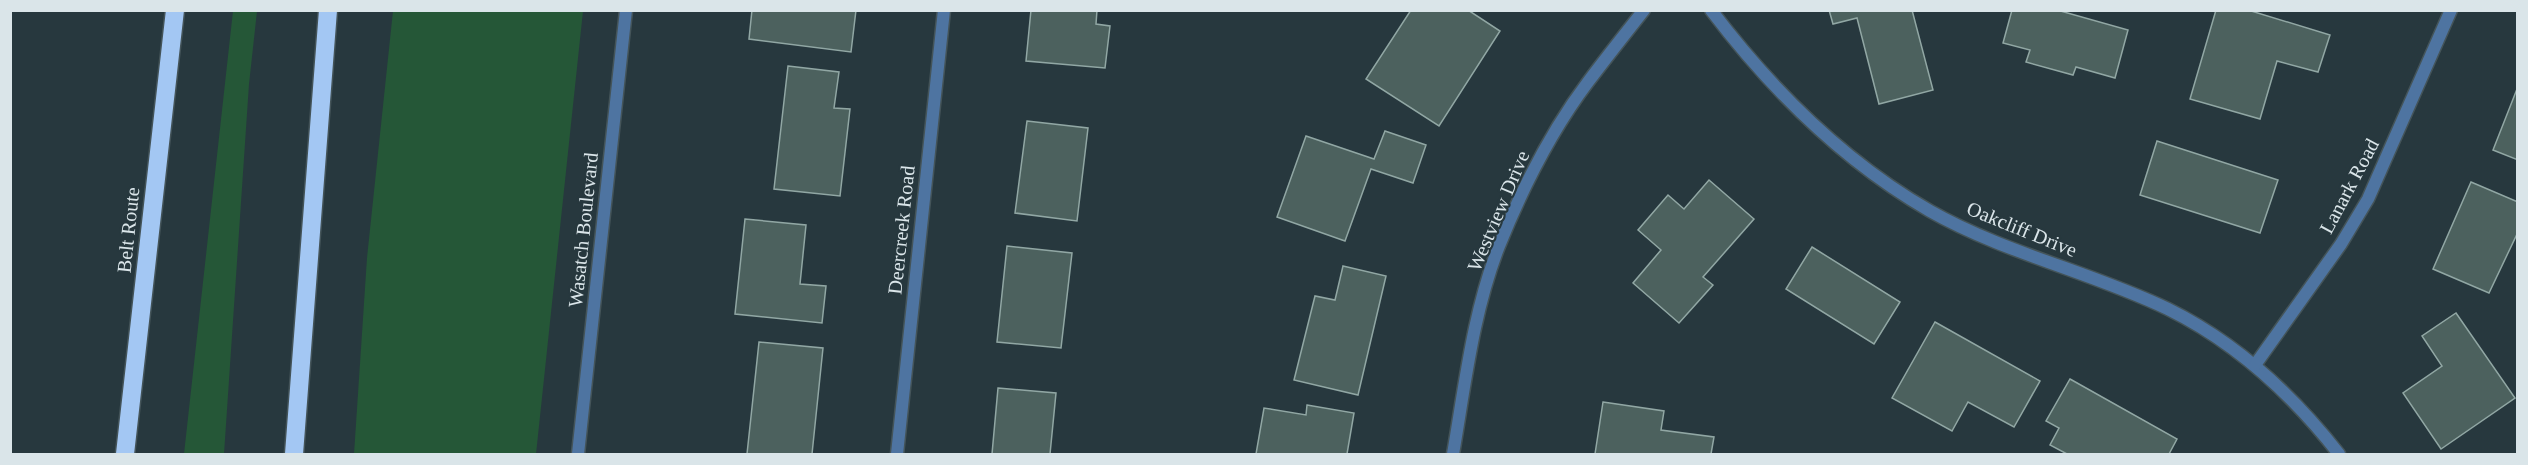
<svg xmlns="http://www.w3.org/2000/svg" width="2528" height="465" viewBox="0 0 2528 465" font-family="Georgia,serif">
<rect width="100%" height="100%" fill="#27383e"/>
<g fill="#255737">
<path d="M 233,11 L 257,11 L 249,84 L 224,454 L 184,454 Z"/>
<path d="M 393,11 L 583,11 L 536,454 L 354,454 L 367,258 Z"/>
</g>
<g fill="#4c615e" stroke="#91a7a4" stroke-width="1.5">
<path d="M 752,10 L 856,10 L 851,52 L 749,39 Z"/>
<path d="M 1031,10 L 1097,10 L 1096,24 L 1110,26 L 1105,68 L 1026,61 Z"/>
<path d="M 1411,10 L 1468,10 L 1500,31 L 1439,126 L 1366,79 Z"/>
<path d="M 1829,10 L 1912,10 L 1933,90 L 1879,104 L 1857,18 L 1833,24 Z"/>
<path d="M 2012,10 L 2057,10 L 2128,30 L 2115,78 L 2076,67 L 2073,75 L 2026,62 L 2030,50 L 2003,43 Z"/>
<path d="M 2216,10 L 2248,10 L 2330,35 L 2318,72 L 2277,61 L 2260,119 L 2190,99 Z"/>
<path d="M 788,66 L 839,72 L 834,108 L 850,109 L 840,196 L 774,189 Z"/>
<path d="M 2517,89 L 2518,89 L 2518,160 L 2493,150 Z"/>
<path d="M 1027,121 L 1088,128 L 1077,221 L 1015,213 Z"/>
<path d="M 1385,131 L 1426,145 L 1413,183 L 1371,169 L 1345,241 L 1277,217 L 1306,136 L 1374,159 Z"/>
<path d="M 2157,141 L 2278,180 L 2260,233 L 2140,195 Z"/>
<path d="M 1709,180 L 1754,219 L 1703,277 L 1713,285 L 1679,323 L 1633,283 L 1661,250 L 1638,230 L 1668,195 L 1684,209 Z"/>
<path d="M 2471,182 L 2518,202 L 2518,232 L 2489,293 L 2433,269 Z"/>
<path d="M 745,219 L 806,225 L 800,284 L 826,286 L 822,323 L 735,314 Z"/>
<path d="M 1007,246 L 1072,253 L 1061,348 L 997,342 Z"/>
<path d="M 1812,247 L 1900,302 L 1874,344 L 1786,289 Z"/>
<path d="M 1343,266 L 1386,276 L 1358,395 L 1294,380 L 1315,296 L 1335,300 Z"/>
<path d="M 2456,313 L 2515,398 L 2441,449 L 2403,393 L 2442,366 L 2422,336 Z"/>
<path d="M 1935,322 L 2040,381 L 2014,427 L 1968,402 L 1952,431 L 1892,398 Z"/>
<path d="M 759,342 L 823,348 L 812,454 L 747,454 Z"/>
<path d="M 2070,379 L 2177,439 L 2169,454 L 2067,454 L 2050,445 L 2059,428 L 2046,421 Z"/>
<path d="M 998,388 L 1056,393 L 1050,454 L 992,454 Z"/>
<path d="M 1603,402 L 1664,411 L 1661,430 L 1714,437 L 1711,454 L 1595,454 Z"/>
<path d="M 1307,405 L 1354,413 L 1347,454 L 1256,454 L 1264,408 L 1306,415 Z"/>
</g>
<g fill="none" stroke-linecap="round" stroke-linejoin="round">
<defs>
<g id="minor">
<path d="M 1711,10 C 1771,89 1843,161 1930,211 C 2004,253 2091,272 2168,309 C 2237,343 2292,394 2339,454"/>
<path d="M 2255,365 L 2341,244 L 2368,199 L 2451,10"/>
<path d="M 897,454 L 944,10"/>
<path d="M 1453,454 C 1465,385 1473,312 1499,246 C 1522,189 1551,131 1588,82 C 1606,58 1625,34 1644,10"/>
</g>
<path id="tertiary" d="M 578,454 L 626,10"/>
<g id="motorway">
<path d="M 125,454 L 175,10"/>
<path d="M 294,454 L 328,10"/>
</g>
</defs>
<use href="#minor" stroke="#445459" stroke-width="15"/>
<use href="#tertiary" stroke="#445459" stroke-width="15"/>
<use href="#motorway" stroke="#445459" stroke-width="21"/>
<use href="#minor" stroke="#4e74a1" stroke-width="12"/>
<use href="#tertiary" stroke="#4e74a1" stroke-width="12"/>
<use href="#motorway" stroke="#a3c7f3" stroke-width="18"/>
</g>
<g text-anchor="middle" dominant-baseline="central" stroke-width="4.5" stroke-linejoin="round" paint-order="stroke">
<g font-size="20" fill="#dae5e9" stroke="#27383e">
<text transform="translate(2349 186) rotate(-62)">Lanark Road</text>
<text transform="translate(1498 211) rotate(-67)">Westview Drive</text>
<text transform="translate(2022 229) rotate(22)">Oakcliff Drive</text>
<text transform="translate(128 230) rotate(-84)">Belt Route</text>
<text transform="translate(583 230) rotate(-84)">Wasatch Boulevard</text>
<text transform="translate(901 230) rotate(-84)">Deercreek Road</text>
</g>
</g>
<rect width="2528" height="465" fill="none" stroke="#dae5e9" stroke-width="24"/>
</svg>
